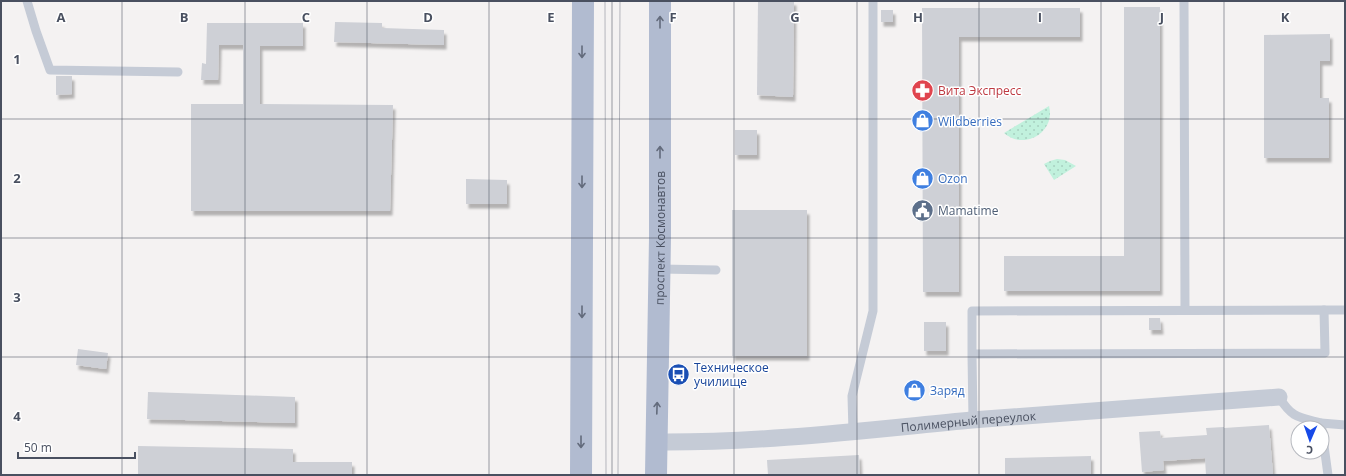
<svg xmlns="http://www.w3.org/2000/svg" width="1346" height="476" viewBox="0 0 1346 476" font-family="'Open Sans',sans-serif">
<defs>
<pattern id="park-dots" width="8" height="8" patternUnits="userSpaceOnUse"><rect width="8" height="8" fill="#c1f1dd"/><path d="M2 2h.1M6 6h.1" fill="none" stroke="#a7d0c0" stroke-width="1.8" stroke-linecap="round"/></pattern>
<filter id="shadow"><feDropShadow dx="2.5" dy="4.5" stdDeviation="1" flood-color="#0004"/></filter>
</defs>
<rect width="100%" height="100%" fill="#f4f2f2"/>
<g fill="url(#park-dots)">
<path d="M 1049,106 C 1056,132 1024,151 1004,133 Z"/>
<path d="M 1057,159 L 1065,160 L 1076,166 L 1054,180 L 1044,164 L 1050,161 Z"/>
</g>
<g fill="#ced0d6" filter="url(#shadow)">
<path d="M 758,1 L 794,1 L 793,97 L 757,95 Z"/>
<path d="M 1124,7 L 1160,7 L 1160,291 L 1004,291 L 1004,256 L 1124,256 Z"/>
<path d="M 922,8 L 1080,8 L 1080,37 L 959,37 L 959,292 L 923,292 Z"/>
<rect x="881" y="10" width="12" height="12"/>
<path d="M 335,22 L 382,23 L 382,28 L 444,30 L 444,45 L 334,42 Z"/>
<path d="M 207,23 L 303,23 L 303,46 L 260,46 L 260,104 L 393,105 L 390,211 L 191,211 L 191,104 L 243,104 L 243,45 L 219,45 L 218,80 L 201,80 L 202,63 L 206,64 Z"/>
<path d="M 1330,34 L 1330,61 L 1320,61 L 1320,98 L 1329,98 L 1329,158 L 1264,158 L 1264,35 Z"/>
<path d="M 56,76 L 72,76 L 72,94 L 56,95 Z"/>
<rect x="735" y="130" width="22" height="25"/>
<path d="M 466,179 L 507,180 L 507,204 L 466,204 Z"/>
<rect x="732" y="210" width="75" height="146"/>
<path d="M 1149,318 L 1160,318 L 1161,330 L 1149,330 Z"/>
<rect x="924" y="322" width="22" height="29"/>
<path d="M 78,349 L 108,353 L 106,369 L 76,365 Z"/>
<path d="M 148,392 L 295,397 L 295,423 L 147,419 Z"/>
<path d="M 1269,425 L 1273,475 L 1206,475 L 1205,458 L 1163,461 L 1164,470 L 1142,472 L 1139,432 L 1160,431 L 1161,438 L 1207,435 L 1206,428 L 1224,427 L 1224,428 Z"/>
<path d="M 138,446 L 293,449 L 293,462 L 352,462 L 352,475 L 138,475 Z"/>
<path d="M 859,455 L 860,474 L 845,475 L 768,475 L 767,460 Z"/>
<path d="M 1091,456 L 1091,475 L 1005,475 L 1005,458 Z"/>
</g>
<g fill="none" stroke-linecap="round" stroke-linejoin="round">
<g stroke="#c5cbd6" stroke-width="9">
<path d="M 27,1 L 36,31 L 50,70 L 178,72"/>
<path d="M 1184,1 L 1185,310"/>
<path d="M 660,269 L 716,270"/>
<path d="M 1324,310 L 1345,310"/>
<path d="M 972,354 L 972,311 L 1324,310 L 1325,353 L 972,354 L 973,420"/>
<path d="M 1279,397 C 1292,418 1298,417 1321,423 L 1322,428"/>
<path d="M 1321,423 L 1345,425"/>
<path d="M 1322,431 L 1328,475"/>
<path d="M 853,432 L 852,396 L 873,311 L 873,1"/>
</g>
<path stroke="#c5cbd6" stroke-width="17" id="s1" d="M 656,442 C 762,443 867,430 972,420 C 1075,412 1177,405 1279,397"/>
<g stroke="#b1bbd0" stroke-width="22">
<path d="M 581,475 L 583,1"/>
<path id="s2" d="M 656,475 L 660,238 L 660,1"/>
</g>
<g stroke="#b4b5bc" stroke-width="1">
<path d="M 605,1 L 606,475"/>
<path d="M 618,475 L 620,1"/>
</g>
</g>
<defs><path id="oneway-shaft" d="M-6 0H5M1.5-3L5.5 0L1.5 3" fill="none" stroke-width="1.6" stroke-linecap="round" stroke-linejoin="round"/></defs>
<g stroke="#636b7c">
<use href="#oneway-shaft" transform="translate(660 22) rotate(-90)"/>
<use href="#oneway-shaft" transform="translate(582 52) rotate(90)"/>
<use href="#oneway-shaft" transform="translate(660 152) rotate(-90)"/>
<use href="#oneway-shaft" transform="translate(582 182) rotate(90)"/>
<use href="#oneway-shaft" transform="translate(582 312) rotate(90)"/>
<use href="#oneway-shaft" transform="translate(657 408) rotate(-88)"/>
<use href="#oneway-shaft" transform="translate(581 442) rotate(90)"/>
</g>
<path fill="none" stroke="#495060" stroke-width="1" stroke-opacity="0.55" d="M 122,1 L 122,475M 245,1 L 245,475M 367,1 L 367,475M 489,1 L 489,475M 612,1 L 612,475M 734,1 L 734,475M 857,1 L 857,475M 979,1 L 979,475M 1101,1 L 1101,475M 1224,1 L 1224,475M 1,119 L 1345,119M 1,238 L 1345,238M 1,357 L 1345,357"/>
<defs>
<symbol id="pharmacy-disc" viewBox="-11 -11 22 22"><circle r="9.5" fill="#e0444e" stroke="#fff"/><path d="M-2-6h4v4h4v4h-4v4h-4v-4h-4v-4h4Z" fill="#fff"/></symbol>
<symbol id="shop-disc" viewBox="-11 -11 22 22"><circle r="9.5" fill="#3f7fe0" stroke="#fff"/><path d="M-5-2.5h2.3a2.7 3.5 0 0 1 5.4 0H5L5.5 6h-11ZM-1.5-2.5h3a1.5 2.3 0 0 0-3 0Z" fill="#fff"/></symbol>
<symbol id="civic-disc" viewBox="-11 -11 22 22"><circle r="9.5" fill="#5c6f8a" stroke="#fff"/><path d="M-.6-6.5H3V-4.5H.6V-3L4-1V1h2V6H-6V1h2V-1L-.6-3ZM-1.2 2.5V6h2.4V2.5Z" fill="#fff"/></symbol>
<symbol id="bus-disc" viewBox="-11 -11 22 22"><circle r="9.5" fill="#1a4fb4" stroke="#fff"/><path d="M-5-6H5V4H4V6H2V4H-2V6H-4V4H-5ZM-3.5-4V0h7V-4ZM-3.5 1.2v1.5H-2V1.2ZM2 1.2v1.5H3.5V1.2Z" fill="#fff"/></symbol>
</defs>
<g fill-rule="evenodd">
<use href="#pharmacy-disc" x="910" y="78" width="25" height="25"/>
<use href="#shop-disc" x="910" y="108" width="25" height="25"/>
<use href="#shop-disc" x="910" y="166" width="25" height="25"/>
<use href="#civic-disc" x="910" y="198" width="25" height="25"/>
<use href="#bus-disc" x="666" y="362" width="25" height="25"/>
<use href="#shop-disc" x="902" y="378" width="25" height="25"/>
</g>
<g text-anchor="middle" dominant-baseline="central" stroke-width="3" stroke-linejoin="round" paint-order="stroke">
<g font-size="12" fill="#be3a42" stroke="#fff" text-anchor="start">
<text x="938" y="90">Вита Экспресс</text>
</g>
<g font-size="12" fill="#366cbe" stroke="#fff" text-anchor="start">
<text x="938" y="121">Wildberries</text>
<text x="938" y="178">Ozon</text>
<text x="930" y="390">Заряд</text>
</g>
<g font-size="12" fill="#4e5e75" stroke="#fff" text-anchor="start">
<text x="938" y="210">Mamatime</text>
</g>
<g font-size="12" fill="#495060" stroke="#fff">
<text stroke="none"><textPath href="#s2" startOffset="237">проспект Космонавтов</textPath></text>
<text stroke="none"><textPath href="#s1" startOffset="313">Полимерный переулок</textPath></text>
</g>
<g font-size="12" fill="#164399" stroke="#fff" text-anchor="start">
<text x="694" y="367">Техническое<tspan x="694" dy="14">училище</tspan></text>
</g>
</g>
<g font-size="13" text-anchor="middle" font-weight="bold" fill="#495060" stroke="#fff" stroke-width="3" stroke-linejoin="round" paint-order="stroke">
<text x="61" y="22">A</text>
<text x="184" y="22">B</text>
<text x="306" y="22">C</text>
<text x="428" y="22">D</text>
<text x="551" y="22">E</text>
<text x="673" y="22">F</text>
<text x="795" y="22">G</text>
<text x="918" y="22">H</text>
<text x="1040" y="22">I</text>
<text x="1162" y="22">J</text>
<text x="1285" y="22">K</text>
<text x="17" y="64">1</text>
<text x="17" y="183">2</text>
<text x="17" y="302">3</text>
<text x="17" y="421">4</text>
</g>
<rect width="1346" height="476" fill="none" stroke="#495060" stroke-width="4"/>
<g transform="translate(1310 440) rotate(182)"><circle r="19" fill="#ffffff" stroke="#b6b9bf"/>
<path d="M0-3L7 15L0 10L-7 15Z" fill="#174ae8"/>
<text y="-6" font-size="11" font-weight="bold" text-anchor="middle" fill="#495060">С</text>
</g>
<path d="M18 452v6h117v-6" fill="none" stroke="#495060" stroke-width="2"/>
<text x="24" y="452" font-size="12" fill="#495060" stroke="#ffffff" stroke-width="3" paint-order="stroke">50 m</text>
</svg>
